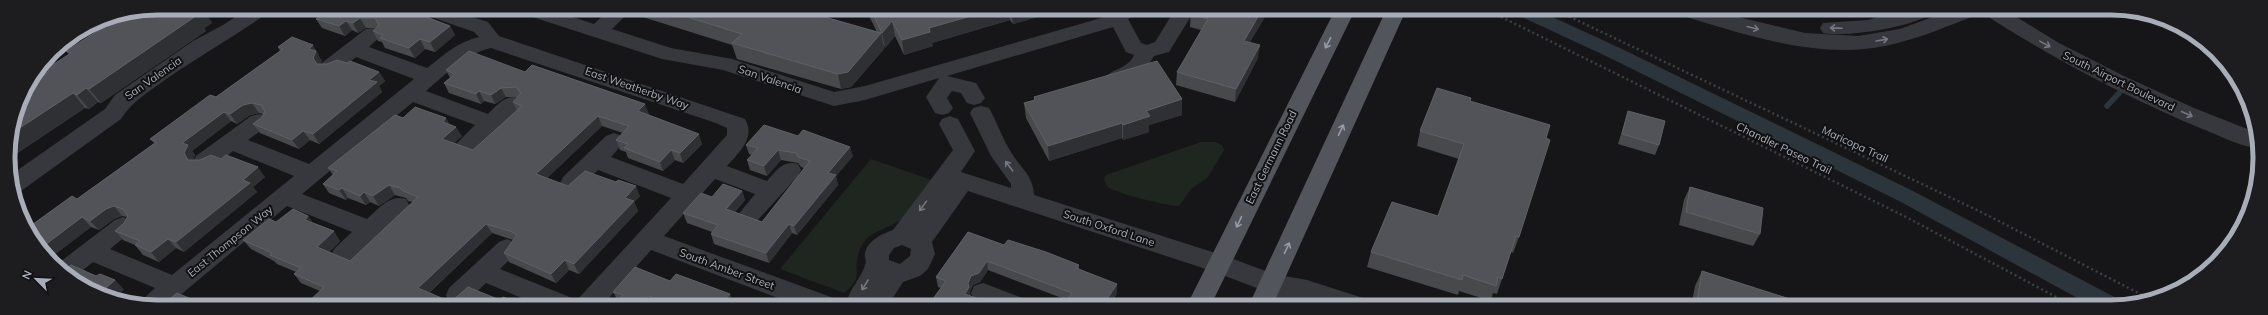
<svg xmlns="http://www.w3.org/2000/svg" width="2268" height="315" viewBox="0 0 2268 315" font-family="Mulish,sans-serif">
<rect width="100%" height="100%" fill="#161618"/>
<g fill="#1e261f">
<path d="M 1201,142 L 1215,142 L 1222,145 L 1224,150 L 1207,178 L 1191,189 L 1179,206 C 1168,206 1114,193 1108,187 C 1106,185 1105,181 1104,179 L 1106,175 Z"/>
<path d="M 871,159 L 932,180 C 925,189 908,215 899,221 C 884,231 866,231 859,252 C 852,272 865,276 844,293 L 780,269 Z"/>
</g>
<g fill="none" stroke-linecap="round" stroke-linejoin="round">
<path stroke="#2c353c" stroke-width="5.5" d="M 2107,106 L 2121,91"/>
<path fill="#2c353c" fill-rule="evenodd" d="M 1508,8 L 1533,8 L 1622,49 L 1913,191 L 2122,301 L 2124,306 L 2094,307 L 1899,201 L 1608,57 L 1511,12 Z"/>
<g stroke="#3d3f44" stroke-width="2.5" stroke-dasharray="2 3" stroke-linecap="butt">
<path d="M 1483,8 L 1904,216 L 2075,307"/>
<path d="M 1551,8 L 1981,212 L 2150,299"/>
</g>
<g fill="#37383d" fill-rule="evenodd">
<path d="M 249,8 L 272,8 L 269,12 C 235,36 200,56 166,79 C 149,92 132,101 121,119 L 21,191 L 14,193 L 12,174 L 105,109 L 115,95 L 193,41 L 223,25 Z"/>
<path d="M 414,8 L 444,8 L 488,22 L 499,36 L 745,119 C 756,138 739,152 727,166 L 767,181 C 777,170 783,160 798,164 L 801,170 L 798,176 L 756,222 L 748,225 L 740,222 L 737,216 L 755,194 L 715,179 L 664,236 L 839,300 L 842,307 L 802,307 L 651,250 L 601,307 L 543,307 L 486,283 C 474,294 466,307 449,302 L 446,295 L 449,288 L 499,242 L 507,239 L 515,242 L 519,248 L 515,254 L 500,269 L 577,300 L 671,198 L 598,170 C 587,180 579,194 563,189 L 560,183 L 563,177 L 606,136 L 614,133 L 622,136 L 625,141 L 611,157 L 683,184 L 727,135 L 727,128 L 716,123 L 491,48 C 465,54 446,74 426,91 L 488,114 C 498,104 506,94 520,98 L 524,103 L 520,108 L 475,149 L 467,152 L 459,149 L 456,144 L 475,125 L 413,102 L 302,194 L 367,219 C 379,209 389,194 406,199 L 409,205 L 406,211 L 351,260 L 343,263 L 335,260 L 331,254 L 335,248 L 352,232 L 287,206 L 166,307 L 147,307 L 138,304 L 155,288 L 93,262 L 73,278 L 56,265 L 115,220 L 123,217 L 131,220 L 135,226 L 131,232 L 110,249 L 172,275 L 294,176 L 233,151 C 222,160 211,172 196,168 L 193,162 L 196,156 L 251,116 L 259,114 L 267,116 L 270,121 L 267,126 L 248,140 L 309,164 L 414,79 L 356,57 C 345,65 337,76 323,72 L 320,67 L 323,62 L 366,29 L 373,28 L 380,29 L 383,34 L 369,47 L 427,68 C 444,55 457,42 479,37 L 474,32 L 417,12 Z"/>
<path d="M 514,8 L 545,8 L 594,24 L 611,8 L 633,8 L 612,29 L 671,48 L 732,59 L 834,92 L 865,86 L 1101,18 L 1118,8 L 1143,8 L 1140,12 L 1128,19 L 1141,43 L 1147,45 L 1155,42 L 1176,8 L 1196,8 L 1169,52 L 1154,56 L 1144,72 L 1132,81 L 1113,87 L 1106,85 L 1103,80 C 1110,68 1128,70 1134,55 L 1126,52 L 1113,27 L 947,76 L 976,83 L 985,98 L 981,103 L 974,105 L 967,103 L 961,93 L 952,91 L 947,98 L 953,108 L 949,113 L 942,115 L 935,113 L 926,97 L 939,78 L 865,100 L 834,106 L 723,70 L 662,59 L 517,12 Z"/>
<path d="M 1665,8 L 1700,8 L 1805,33 L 1858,36 L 1900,29 L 1957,8 L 2002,8 L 2059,43 L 2126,77 L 2194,108 L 2255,132 L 2257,148 C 2241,147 2216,134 2200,128 C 2124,96 2052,58 1982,13 C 1950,25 1919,39 1885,46 C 1813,61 1737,31 1668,12 Z"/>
<path d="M 1909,8 L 1938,8 C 1926,26 1844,38 1823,33 L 1820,28 L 1823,23 L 1868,20 Z"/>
<path d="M 981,106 L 989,108 C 997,122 1002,138 1011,152 C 1021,169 1033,175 1034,195 L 1228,257 L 1273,274 L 1307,280 L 1360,297 L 1369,300 L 1372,307 L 1329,307 L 1299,298 L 1304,307 L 1277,307 L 1262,290 L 1212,271 L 968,191 L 932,242 L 935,254 L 928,269 L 920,276 L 903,282 L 887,307 L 846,307 C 848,289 860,281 865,265 C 867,261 864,257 865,253 C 868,240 882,234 893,230 L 953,150 L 939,124 L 942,119 L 950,116 L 958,119 L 975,151 L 961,172 L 1011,188 L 1011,184 L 991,156 L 970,113 L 973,108 ZM 902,245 L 911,249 L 910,256 L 900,264 L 889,260 L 889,255 L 894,248 Z"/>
<path d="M 983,283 L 1028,300 L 1031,307 L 992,307 L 974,300 L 971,293 L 974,286 Z"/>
</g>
<g fill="#53555c" fill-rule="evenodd">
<path d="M 1336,8 L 1356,8 L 1210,307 L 1186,307 Z"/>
<path d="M 1387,8 L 1407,8 L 1272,307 L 1248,307 Z"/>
</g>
</g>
<g fill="#47494d">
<path d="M 158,8 L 222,8 L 208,17 L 212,23 L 204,28 L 206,31 L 101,103 L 98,102 L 89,109 L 85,108 L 10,158 L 8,148 L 48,72 L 46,69 L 69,55 L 66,51 Z"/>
<path d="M 339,8 L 405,8 L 405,9 L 450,26 L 455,35 L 435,52 L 425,49 L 415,58 L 385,48 L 382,42 L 378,41 L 373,31 L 376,28 L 366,28 L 358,33 L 352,30 L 345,36 L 322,28 L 316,19 L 337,10 Z"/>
<path d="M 629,8 L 793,8 L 877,32 L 865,8 L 1068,8 L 1013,24 L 1010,20 L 932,43 L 933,46 L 904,55 L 895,36 L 885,48 L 883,44 L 884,49 L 851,87 L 841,89 L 737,59 L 732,45 L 630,13 Z"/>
<path d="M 1191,8 L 1270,8 L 1250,42 L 1258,58 L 1235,102 L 1176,85 L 1177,72 L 1201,30 L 1190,27 Z"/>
<path d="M 278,47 L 319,55 L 318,55 L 322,61 L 320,64 L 347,63 L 379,72 L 385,81 L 379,86 L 382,92 L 319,144 L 310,140 L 299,149 L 260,133 L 253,124 L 262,117 L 263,114 L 259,113 L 250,115 L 237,124 L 231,121 L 192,151 L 195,155 L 193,160 L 265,177 L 253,187 L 257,192 L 184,252 L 176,248 L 159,262 L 143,255 L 135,245 L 123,240 L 115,231 L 124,223 L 127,217 L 122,216 L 114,219 L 99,230 L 91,227 L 50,258 L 55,264 L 63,270 L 115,280 L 124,290 L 91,291 L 45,256 L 77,199 L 154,143 L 150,139 L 216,97 L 280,51 Z"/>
<path d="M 446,70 L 525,72 L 649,114 L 648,115 L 702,144 L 683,163 L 675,160 L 663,171 L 628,158 L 626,152 L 620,150 L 616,140 L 623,133 L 602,126 L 547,178 L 568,186 L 640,196 L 634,202 L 638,211 L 579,274 L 569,270 L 556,283 L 509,262 L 504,253 L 513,240 L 492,233 L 429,293 L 451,302 L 500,300 L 521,304 L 522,307 L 303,307 L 320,291 L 301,283 L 294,274 L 296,272 L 277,264 L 274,261 L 251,249 L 243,240 L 276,222 L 308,216 L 313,223 L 340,241 L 329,252 L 350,261 L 413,202 L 408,201 L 406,198 L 395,195 L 379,206 L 370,202 L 366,205 L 348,198 L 346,200 L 329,193 L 323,184 L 333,175 L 328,168 L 403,118 L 450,124 L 462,136 L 454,143 L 473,150 L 517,110 L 513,102 L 518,97 L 506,97 L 495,104 L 484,101 L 481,104 L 449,93 L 444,83 L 450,78 Z"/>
<path d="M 1034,97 L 1182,115 L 1149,125 L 1149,132 L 1123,140 L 1122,138 L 1049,161 L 1026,118 L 1024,103 L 1034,100 Z"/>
<path d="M 1471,98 L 1470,101 L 1546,138 L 1519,237 L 1513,253 L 1511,252 L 1497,294 L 1493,293 L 1491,301 L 1459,291 L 1458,295 L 1367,267 L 1371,252 L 1438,216 L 1459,159 L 1417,146 L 1420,131 Z"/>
<path d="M 1628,111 L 1659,145 L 1655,155 L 1618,144 L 1625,121 Z"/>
<path d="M 746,145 L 853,156 L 836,176 L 838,185 L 797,235 L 792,233 L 769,263 L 714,244 L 711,234 L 712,232 L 687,223 L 683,213 L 712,197 L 742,191 L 745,200 L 735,212 L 762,222 L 804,168 L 801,167 L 798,163 L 781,160 L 767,176 L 750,170 L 747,160 L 752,155 L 749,154 Z"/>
<path d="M 1690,187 L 1760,234 L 1753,246 L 1679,225 L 1684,200 Z"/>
<path d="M 1004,245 L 1079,265 L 1079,269 L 1117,293 L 1109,307 L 1063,307 L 1067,300 L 988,270 L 980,282 L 973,285 L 970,291 L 941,288 L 938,287 L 936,277 Z"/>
<path d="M 1702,271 L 1774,294 L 1816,307 L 1691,307 L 1695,286 Z"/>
<path d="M 670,281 L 734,303 L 731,307 L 655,307 L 653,306 L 618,301 L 613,292 Z"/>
</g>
<g fill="#2f3033">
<path d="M 196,8 L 222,8 L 208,17 L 212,23 L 204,28 L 206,31 L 101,103 L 89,89 L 192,15 Z"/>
<path d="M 999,8 L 1009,8 L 1010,20 L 932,43 L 933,46 L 904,55 L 902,40 L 929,28 Z"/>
<path d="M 1016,8 L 1068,8 L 1013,24 L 1011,10 Z"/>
<path d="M 1263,8 L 1270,8 L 1243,54 L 1244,41 Z"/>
<path d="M 360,18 L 366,28 L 358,33 L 353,23 Z"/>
<path d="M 346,21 L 352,30 L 345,36 L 339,26 Z"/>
<path d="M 892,21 L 895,36 L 885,48 L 882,33 Z"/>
<path d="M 450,26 L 455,35 L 435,52 L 430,42 Z"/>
<path d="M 881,33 L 884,49 L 851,87 L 841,89 L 838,74 Z"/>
<path d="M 420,39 L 425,49 L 415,58 L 409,48 Z"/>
<path d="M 313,45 L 319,55 L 318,55 L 322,61 L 319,68 L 313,58 L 309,49 Z"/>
<path d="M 1260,45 L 1258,58 L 1235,102 L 1236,89 Z"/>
<path d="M 379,72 L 385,81 L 379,86 L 382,92 L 319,144 L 313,134 L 369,80 Z"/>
<path d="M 86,88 L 98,102 L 89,109 L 77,95 Z"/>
<path d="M 501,88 L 506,97 L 495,104 L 491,95 Z"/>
<path d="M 479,91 L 484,101 L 481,104 L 476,94 Z"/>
<path d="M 73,93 L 85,108 L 10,158 L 8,148 L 12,133 Z"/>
<path d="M 1182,99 L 1182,115 L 1149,125 L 1149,132 L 1123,140 L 1123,125 L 1146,111 Z"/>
<path d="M 252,103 L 259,113 L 250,115 L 237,124 L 230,114 L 243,105 Z"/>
<path d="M 645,104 L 649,114 L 642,121 L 638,111 Z"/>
<path d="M 224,112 L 231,121 L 192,151 L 195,155 L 192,163 L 188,160 L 184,153 L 182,143 Z"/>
<path d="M 598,116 L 602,126 L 541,184 L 536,174 Z"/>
<path d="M 446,118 L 452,128 L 443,122 Z"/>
<path d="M 1122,123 L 1122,138 L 1049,161 L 1048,146 Z"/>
<path d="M 456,127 L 462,136 L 448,149 L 442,139 Z"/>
<path d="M 303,131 L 310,140 L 299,149 L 292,140 Z"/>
<path d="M 699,134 L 702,144 L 683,163 L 680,153 Z"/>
<path d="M 850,147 L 853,156 L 836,176 L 838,185 L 797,235 L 794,226 L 828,173 Z"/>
<path d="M 671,150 L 675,160 L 663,171 L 660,162 Z"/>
<path d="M 778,150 L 781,160 L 767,176 L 764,166 Z"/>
<path d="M 258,167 L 265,177 L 253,187 L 257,192 L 184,252 L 176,242 L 243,180 Z"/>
<path d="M 389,185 L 395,195 L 379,206 L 373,196 Z"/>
<path d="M 636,186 L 640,196 L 634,202 L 638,211 L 579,274 L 574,264 L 625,198 Z"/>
<path d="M 342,188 L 348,198 L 346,200 L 339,190 Z"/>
<path d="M 742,191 L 745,200 L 729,219 L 726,209 Z"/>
<path d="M 364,192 L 370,202 L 366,205 L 360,196 Z"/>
<path d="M 114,206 L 122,216 L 114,219 L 99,230 L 90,221 L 106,209 Z"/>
<path d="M 308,216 L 315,226 L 305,220 Z"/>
<path d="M 82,217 L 91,227 L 50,258 L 55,264 L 45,256 L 41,248 Z"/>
<path d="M 486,224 L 492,233 L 424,297 L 418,288 Z"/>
<path d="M 789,224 L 792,233 L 769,263 L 766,253 Z"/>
<path d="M 334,231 L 340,241 L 324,257 L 317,247 Z"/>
<path d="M 168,239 L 176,248 L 159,262 L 151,252 Z"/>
<path d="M 565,260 L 569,270 L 556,283 L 551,274 Z"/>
<path d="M 987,261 L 988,270 L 980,282 L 973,285 L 970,291 L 971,296 L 965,294 L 968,283 L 971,276 Z"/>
<path d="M 115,280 L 124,290 L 114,298 L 99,294 Z"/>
<path d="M 1117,284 L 1117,293 L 1109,307 L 1102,307 Z"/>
<path d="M 730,294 L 734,303 L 731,307 L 720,307 Z"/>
<path d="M 648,296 L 653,306 L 652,307 L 639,307 Z"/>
<path d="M 987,302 L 988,307 L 984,307 Z"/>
</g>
<g fill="#525359" stroke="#5f6168">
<path d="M 158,8 L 202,8 L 192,15 L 196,16 L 89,89 L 86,88 L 77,95 L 73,93 L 12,133 L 19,100 L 31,83 L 49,71 L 46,69 L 71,53 L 66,51 L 123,15 Z"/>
<path d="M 331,8 L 337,10 L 339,8 L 403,8 L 450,26 L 430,42 L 420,39 L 409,48 L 380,38 L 383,35 L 373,31 L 379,25 L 375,18 L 360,18 L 353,23 L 346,21 L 339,26 L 316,19 Z"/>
<path d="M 659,8 L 793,8 L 881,33 L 848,72 L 838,74 L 732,43 L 742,34 Z"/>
<path d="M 870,8 L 999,8 L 929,28 L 930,32 L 902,40 L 892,21 L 882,33 Z"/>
<path d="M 1193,8 L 1263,8 L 1244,41 L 1260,45 L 1236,89 L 1177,72 L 1208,19 L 1190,14 L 1194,9 Z"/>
<path d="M 292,37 L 313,45 L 309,49 L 316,51 L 313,58 L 317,64 L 327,64 L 337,60 L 347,63 L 350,61 L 379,72 L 369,80 L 377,82 L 313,134 L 303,131 L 292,140 L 253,124 L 262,117 L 265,111 L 261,105 L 252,103 L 243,105 L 230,114 L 224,112 L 182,143 L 188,145 L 184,153 L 188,160 L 200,160 L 211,155 L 221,159 L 226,155 L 258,167 L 243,180 L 250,183 L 176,242 L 168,239 L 151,252 L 135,245 L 140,241 L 115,231 L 124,223 L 128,216 L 123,209 L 114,206 L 106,209 L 90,221 L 82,217 L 41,248 L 29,227 L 72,196 L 77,199 L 157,142 L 150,139 L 210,95 L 216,97 L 283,49 L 278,47 Z"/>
<path d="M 469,51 L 525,72 L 532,65 L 645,104 L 638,111 L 699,134 L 680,153 L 671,150 L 660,162 L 624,148 L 628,144 L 616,140 L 629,126 L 598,116 L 536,174 L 568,186 L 585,171 L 616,182 L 618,180 L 636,186 L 625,198 L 634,201 L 574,264 L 565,260 L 551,274 L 504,253 L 517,235 L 510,231 L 486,224 L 418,288 L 451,302 L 468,287 L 500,300 L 503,297 L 521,304 L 518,307 L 303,307 L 324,287 L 294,274 L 301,268 L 270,255 L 272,253 L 243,240 L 269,219 L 276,222 L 293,209 L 308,216 L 305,220 L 334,231 L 317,247 L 350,261 L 418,197 L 403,191 L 400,188 L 389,185 L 373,196 L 364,192 L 360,196 L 342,188 L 339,190 L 323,184 L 337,171 L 328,168 L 395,115 L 403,118 L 415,107 L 446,118 L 443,122 L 456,127 L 442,139 L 473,150 L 522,106 L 513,102 L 521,93 L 516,87 L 501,88 L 491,95 L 479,91 L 476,94 L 444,83 L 455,74 L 446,70 Z"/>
<path d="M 1157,61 L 1182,99 L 1146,111 L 1150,116 L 1123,125 L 1122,123 L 1048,146 L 1024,103 L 1035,100 L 1034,97 Z"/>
<path d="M 1437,88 L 1471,98 L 1470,101 L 1550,125 L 1546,138 L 1550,140 L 1519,237 L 1516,236 L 1502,279 L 1498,277 L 1496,286 L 1463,275 L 1462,280 L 1371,252 L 1392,202 L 1438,216 L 1464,144 L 1420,131 Z"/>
<path d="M 1628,111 L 1665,121 L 1659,145 L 1622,134 Z"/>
<path d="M 764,125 L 798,136 L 803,130 L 850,147 L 828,173 L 836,175 L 794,226 L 789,224 L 766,253 L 711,234 L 718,225 L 683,213 L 701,193 L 712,197 L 723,184 L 742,191 L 726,209 L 762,222 L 810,161 L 798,157 L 796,153 L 778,150 L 764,166 L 747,160 L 758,148 L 746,145 Z"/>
<path d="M 1690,187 L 1763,208 L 1760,234 L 1686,212 Z"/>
<path d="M 968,232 L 1004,245 L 1008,240 L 1046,252 L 1079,265 L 1076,268 L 1117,284 L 1102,307 L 1063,307 L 1072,293 L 987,261 L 979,273 L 971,276 L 968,283 L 969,287 L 965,294 L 987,302 L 984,307 L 927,307 L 946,281 L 936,277 Z"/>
<path d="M 53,262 L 63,270 L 71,265 L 96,276 L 100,274 L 115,280 L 99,294 L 91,291 Z"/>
<path d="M 635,267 L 670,281 L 676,274 L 730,294 L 720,307 L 675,307 L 648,296 L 639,307 L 613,307 L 623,295 L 613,292 Z"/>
<path d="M 1702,271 L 1774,294 L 1816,307 L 1696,307 Z"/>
<path d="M 177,293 L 208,306 L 214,301 L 226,307 L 160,307 Z"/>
<path d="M 1991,304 L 1995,307 L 1989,307 Z"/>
</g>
<defs><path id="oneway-shaft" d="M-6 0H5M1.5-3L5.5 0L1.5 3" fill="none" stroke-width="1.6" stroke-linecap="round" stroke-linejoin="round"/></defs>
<g stroke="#757881">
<use href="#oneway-shaft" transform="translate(1753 28) rotate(14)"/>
<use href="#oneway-shaft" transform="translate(1836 28) rotate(-178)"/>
<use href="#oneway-shaft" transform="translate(1882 40) rotate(-10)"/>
<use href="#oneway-shaft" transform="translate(2045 44) rotate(29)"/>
<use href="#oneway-shaft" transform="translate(2187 114) rotate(24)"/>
<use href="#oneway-shaft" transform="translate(1009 166) rotate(-127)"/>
<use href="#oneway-shaft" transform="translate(923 206) rotate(126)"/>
<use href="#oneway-shaft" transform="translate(865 285) rotate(122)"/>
</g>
<g stroke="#979ba6">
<use href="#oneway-shaft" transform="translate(1328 43) rotate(117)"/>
<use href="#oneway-shaft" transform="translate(1341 130) rotate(-65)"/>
<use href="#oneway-shaft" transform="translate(1239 222) rotate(115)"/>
<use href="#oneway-shaft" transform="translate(1287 248) rotate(-65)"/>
</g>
<g text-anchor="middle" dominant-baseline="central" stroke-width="4" stroke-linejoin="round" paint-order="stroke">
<g font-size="11" fill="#a8adb8" stroke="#111113">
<text transform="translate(153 78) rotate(-35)">San Valencia</text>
<text transform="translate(770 79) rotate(19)">San Valencia</text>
<text transform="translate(2119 81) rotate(26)">South Airport Boulevard</text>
<text transform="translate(637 88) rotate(19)">East Weatherby Way</text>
<text transform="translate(1855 144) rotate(25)">Maricopa Trail</text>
<text transform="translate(1784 148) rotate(26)">Chandler Paseo Trail</text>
<text transform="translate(1271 157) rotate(-64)">East Germann Road</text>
<text transform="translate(1109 228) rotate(18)">South Oxford Lane</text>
<text transform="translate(230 241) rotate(-39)">East Thompson Way</text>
<text transform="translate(727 269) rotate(20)">South Amber Street</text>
</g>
</g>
<path d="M0 0H2268V315H0ZM157 15H2111A142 142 0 0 1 2253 157V158A142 142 0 0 1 2111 300H157A142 142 0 0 1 15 158V157A142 142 0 0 1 157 15Z" fill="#1d1d20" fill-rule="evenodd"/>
<path fill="none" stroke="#a8adb8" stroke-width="5" d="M157 15H2111A142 142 0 0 1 2253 157V158A142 142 0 0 1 2111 300H157A142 142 0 0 1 15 158V157A142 142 0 0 1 157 15Z"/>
<g transform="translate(36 279) rotate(294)" stroke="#111113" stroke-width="3" paint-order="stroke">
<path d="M0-3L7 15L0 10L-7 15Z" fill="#a8adb8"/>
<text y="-6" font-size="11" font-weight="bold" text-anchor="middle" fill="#a8adb8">N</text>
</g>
</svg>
